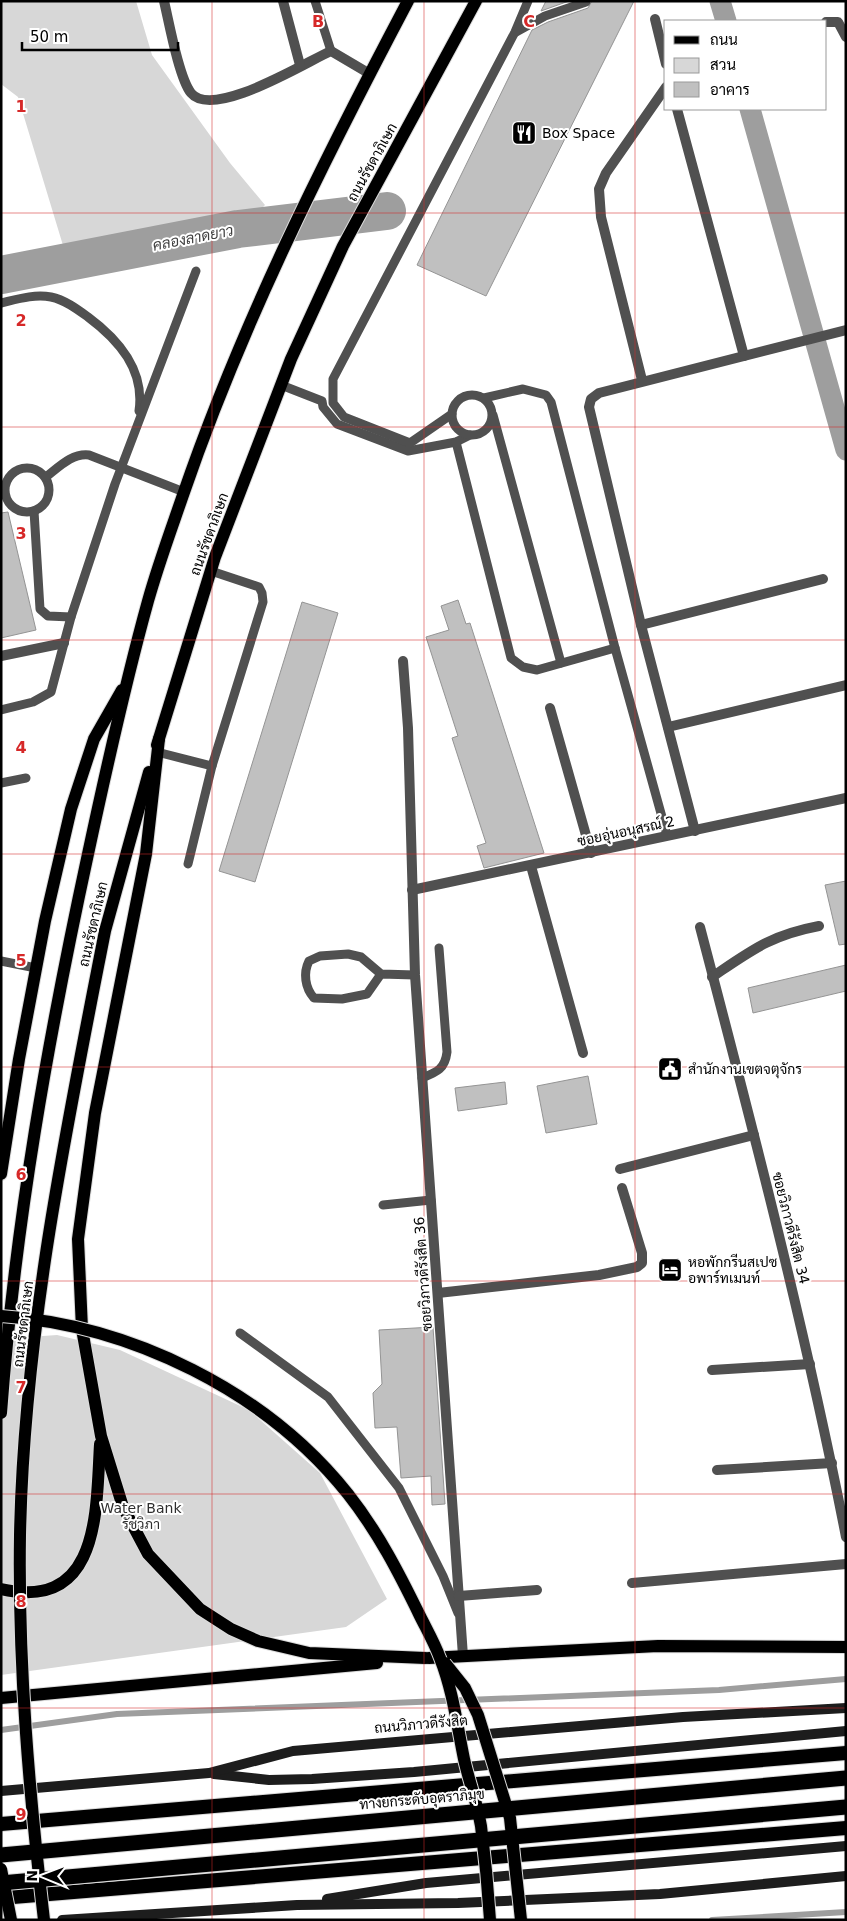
<svg xmlns="http://www.w3.org/2000/svg" width="847" height="1921" viewBox="0 0 847 1921" font-family="'DejaVu Sans',Sarabun,sans-serif">
<rect width="100%" height="100%" fill="#fff"/>
<g fill="#d7d7d7">
<path d="M 1,1 L 136,1 L 152,55 L 230,163 L 265,205 L 253,217 L 65,252 L 18,97 L 1,84 Z"/>
<path d="M 57,1335 L 120,1350 L 249,1410 L 320,1473 L 387,1599 L 346,1627 L 1,1675 L 1,1339 Z"/>
</g>
<g fill="none" stroke-linecap="round" stroke-linejoin="round">
<g stroke="#9e9e9e" stroke-width="6">
<path d="M 1,1730 L 117,1714 L 719,1690 L 846,1679"/>
<path d="M 712,1920 L 846,1912"/>
</g>
<g stroke="#9e9e9e" stroke-width="21">
<path d="M 720,1 L 726,21"/>
<path d="M 750,109 L 846,450"/>
</g>
<path stroke="#9e9e9e" stroke-width="38" d="M 1,275 L 238,229 L 387,211"/>
</g>
<g fill="#c0c0c0" stroke="#949494">
<path d="M 546,1 L 569,1 L 541,11 Z"/>
<path d="M 592,1 L 634,1 L 486,296 L 417,265 L 532,30 L 548,22 L 588,8 Z"/>
<path d="M 8,512 L 36,630 L 1,638 L 1,513 Z"/>
<path d="M 458,600 L 466,624 L 470,623 L 544,853 L 484,868 L 477,846 L 486,843 L 452,738 L 458,736 L 426,637 L 449,630 L 441,606 Z"/>
<path d="M 302,602 L 338,613 L 255,882 L 219,871 Z"/>
<path d="M 846,881 L 846,944 L 839,945 L 825,885 Z"/>
<path d="M 846,965 L 846,991 L 753,1013 L 748,988 Z"/>
<path d="M 588,1076 L 597,1124 L 546,1133 L 537,1086 Z"/>
<path d="M 505,1082 L 507,1104 L 458,1111 L 455,1088 Z"/>
<path d="M 433,1327 L 445,1504 L 432,1505 L 431,1476 L 401,1478 L 397,1427 L 375,1428 L 373,1393 L 382,1384 L 379,1330 Z"/>
</g>
<g fill="none" stroke-linecap="round" stroke-linejoin="round">
<defs>
<g id="primary">
<path d="M 159,739 L 146,854 L 95,1113 L 78,1239 L 82,1329 L 101,1436 L 123,1507 L 148,1554 L 200,1609 L 231,1629 L 258,1641 L 309,1653 L 425,1658"/>
<path d="M 157,745 L 215,557 L 291,359 L 343,246 L 476,1"/>
<path d="M 105,931 L 149,772"/>
<path d="M 1,1174 L 19,1059 L 45,921 L 71,809 L 94,739 L 122,690"/>
<path d="M 1,1413 C 15,1224 48,1039 88,854 C 106,770 125,684 148,601 C 158,565 171,530 183,495 C 242,323 323,162 408,1"/>
<path d="M 1,1589 C 101,1612 96,1509 100,1444"/>
<path d="M 429,1658 L 658,1646 L 846,1647"/>
<path d="M 1,1698 L 377,1663"/>
</g>
<g id="trunk">
<path d="M 1,1824 L 846,1753"/>
<path d="M 1,1898 L 846,1828"/>
</g>
</defs>
<use href="#primary" stroke="#dbdbdb" stroke-width="14"/>
<use href="#trunk" stroke="#dbdbdb" stroke-width="16"/>
<g stroke="#505050" stroke-width="9">
<path d="M 315,1 L 331,51"/>
<path d="M 516,32 L 545,16 L 586,2"/>
<path d="M 1,303 C 18,299 34,294 51,297 C 65,300 77,309 88,317 C 119,340 145,370 139,411"/>
<path d="M 281,385 L 322,401 L 323,407 L 337,424 L 408,451 L 456,442 L 470,435"/>
<circle cx="472" cy="415" r="20"/>
<path d="M 452,414 L 410,443 L 344,417 L 333,403 L 333,379 L 515,32 L 528,1"/>
<path d="M 493,415 L 561,663"/>
<path d="M 456,442 L 511,658 L 523,667 L 537,670 L 615,648 L 551,402 L 546,395 L 523,389 L 484,398"/>
<circle cx="27" cy="490" r="22"/>
<path d="M 46,477 C 59,467 72,453 89,455 L 184,492"/>
<path d="M 34,511 L 40,609 L 48,616 L 71,617"/>
<path d="M 211,571 L 259,587 L 262,593 L 263,602 L 212,766"/>
<path d="M 615,648 L 667,835"/>
<path d="M 1,710 L 33,702 L 51,692 L 71,617 L 115,484 L 196,271"/>
<path d="M 157,752 L 212,766 L 188,864"/>
<path d="M 1,783 L 26,778"/>
<path d="M 1,961 L 36,968"/>
<path d="M 381,974 L 367,994 L 342,999 L 314,998 C 305,988 303,973 309,961 L 320,956 L 348,954 L 361,957 L 381,974 L 415,975"/>
<path d="M 422,1078 C 437,1072 445,1069 447,1052 L 439,948"/>
<path d="M 383,1205 L 431,1200"/>
<path d="M 240,1333 L 328,1397 L 399,1488 L 443,1576 L 458,1613"/>
</g>
<g stroke="#505050" stroke-width="10">
<path d="M 164,1 C 169,22 179,78 191,93 C 213,120 306,62 331,51 L 370,74"/>
<path d="M 283,1 L 300,65"/>
<path d="M 655,19 L 666,64"/>
<path d="M 826,22 L 838,22 L 846,37"/>
<path d="M 677,109 L 744,356"/>
<path d="M 642,380 L 601,217 L 599,189 L 606,173 L 666,87"/>
<path d="M 641,625 L 823,579"/>
<path d="M 1,656 L 64,643"/>
<path d="M 403,661 L 408,728 L 415,975 L 463,1656"/>
<path d="M 550,708 L 591,853"/>
<path d="M 668,727 L 846,685"/>
<path d="M 695,831 L 641,625 L 589,407 L 591,399 L 599,393 L 846,330"/>
<path d="M 531,866 L 583,1053"/>
<path d="M 412,890 L 846,798"/>
<path d="M 700,927 C 753,1129 806,1332 846,1537"/>
<path d="M 712,977 C 752,950 771,935 819,926"/>
<path d="M 620,1169 L 754,1135"/>
<path d="M 438,1293 L 599,1275 L 637,1267 L 642,1263 L 642,1253 L 622,1188"/>
<path d="M 712,1370 L 810,1364"/>
<path d="M 717,1470 L 832,1463"/>
<path d="M 632,1583 L 846,1564"/>
<path d="M 459,1596 L 537,1590"/>
</g>
<g stroke="#1d1d1d" stroke-width="10">
<path d="M 214,1774 L 269,1780 L 312,1779 L 414,1772 L 846,1731"/>
<path d="M 1,1791 L 209,1773 L 293,1751 L 683,1717 L 846,1708"/>
<path d="M 327,1899 L 426,1883 L 846,1846"/>
<path d="M 62,1920 L 297,1905 L 458,1903 L 660,1894 L 846,1876"/>
</g>
<use href="#primary" stroke="#000" stroke-width="12"/>
<use href="#trunk" stroke="#000" stroke-width="14"/>
<defs>
<g id="primary-bridge">
<path d="M 1,1316 C 131,1325 266,1391 348,1494 C 378,1532 399,1573 420,1616 C 427,1630 435,1644 440,1658 C 453,1691 457,1725 464,1759 C 469,1781 477,1803 481,1826 C 485,1857 488,1888 490,1920"/>
<path d="M 445,1663 L 465,1688 L 478,1715 L 510,1818 L 521,1920"/>
<path d="M 1,1869 L 11,1920"/>
<path d="M 44,1920 C 29,1792 18,1664 20,1535 C 24,1332 66,1130 105,931"/>
</g>
<g id="motorway-bridge">
<path d="M 1,1855 L 846,1778"/>
<path d="M 1,1883 L 846,1807"/>
</g>
</defs>
<use href="#primary-bridge" stroke="#dbdbdb" stroke-width="14" stroke-linecap="butt"/>
<use href="#motorway-bridge" stroke="#dbdbdb" stroke-width="17" stroke-linecap="butt"/>
<use href="#primary-bridge" stroke="#000" stroke-width="12"/>
<use href="#motorway-bridge" stroke="#000" stroke-width="15"/>
</g>
<path fill="none" stroke="#d62828" stroke-width="1" stroke-opacity="0.55" d="M 212,1 L 212,1920M 424,1 L 424,1920M 635,1 L 635,1920M 1,213 L 846,213M 1,427 L 846,427M 1,640 L 846,640M 1,854 L 846,854M 1,1067 L 846,1067M 1,1281 L 846,1281M 1,1494 L 846,1494M 1,1708 L 846,1708"/>
<defs>
<symbol id="restaurant-square" viewBox="-11 -11 22 22"><rect x="-9" y="-9" width="18" height="18" rx="4" fill="#000" stroke="#fff"/><path d="M-5-6h1v4h1v-4h1v4h1v-4h1v5L-1.5 .5V6h-2V.5L-5-1ZM5-6V6H3V1.5H1.5Q1.5-4 5-6Z" fill="#fff"/></symbol>
<symbol id="civic-square" viewBox="-11 -11 22 22"><rect x="-9" y="-9" width="18" height="18" rx="4" fill="#000" stroke="#fff"/><path d="M-.6-6.5H3V-4.5H.6V-3L4-1V1h2V6H-6V1h2V-1L-.6-3ZM-1.2 2.5V6h2.4V2.5Z" fill="#fff"/></symbol>
<symbol id="hotel-square" viewBox="-11 -11 22 22"><rect x="-9" y="-9" width="18" height="18" rx="4" fill="#000" stroke="#fff"/><path d="M-6-4.5h1.5V1H6V5H4.5V3h-9V5H-6ZM-4 0a1.8 1.8 0 1 1 3.6 0ZM.5 0V-2.5h3Q6-2.5 6 0Z" fill="#fff"/></symbol>
</defs>
<g fill-rule="evenodd">
<use href="#restaurant-square" x="510" y="119" width="28" height="28"/>
<use href="#civic-square" x="656" y="1055" width="28" height="28"/>
<use href="#hotel-square" x="656" y="1256" width="28" height="28"/>
</g>
<g text-anchor="middle" dominant-baseline="central" stroke-width="4" stroke-linejoin="round" paint-order="stroke">
<g font-size="14" fill="#000" stroke="#fff" text-anchor="start">
<text x="542" y="133">Box Space</text>
<text x="688" y="1069">สำนักงานเขตจตุจักร</text>
<text x="688" y="1262">หอพักกรีนสเปซ<tspan x="688" dy="16">อพาร์ทเมนท์</tspan></text>
</g>
<g font-size="14" fill="#000" stroke="#fff">
<text transform="translate(372 162) rotate(-61)">ถนนรัชดาภิเษก</text>
<text transform="translate(209 534) rotate(-70)">ถนนรัชดาภิเษก</text>
<text transform="translate(626 831) rotate(-12)">ซอยอุ่นอนุสรณ์ 2</text>
<text transform="translate(93 924) rotate(-77)">ถนนรัชดาภิเษก</text>
<text transform="translate(791 1228) rotate(76)">ซอยวิภาวดีรังสิต 34</text>
<text transform="translate(423 1274) rotate(-94)">ซอยวิภาวดีรังสิต 36</text>
<text transform="translate(23 1324) rotate(-83)">ถนนรัชดาภิเษก</text>
<text transform="translate(421 1724) rotate(-5)">ถนนวิภาวดีรังสิต</text>
<text transform="translate(422 1799) rotate(-5)">ทางยกระดับอุตราภิมุข</text>
</g>
<g font-size="14" fill="#2e2e2e" stroke="#fff">
<text x="141" y="1508">Water Bank<tspan x="141" dy="16">รัชวิภา</tspan></text>
</g>
<g font-size="15" font-style="italic" fill="#3f3f3f" stroke="#fff">
<text transform="translate(193 238) rotate(-11)">คลองลาดยาว</text>
</g>
</g>
<g font-size="16" text-anchor="middle" font-weight="bold" fill="#d62828" stroke="#fff" stroke-width="4" stroke-linejoin="round" paint-order="stroke">
<text x="318" y="27">B</text>
<text x="529" y="27">C</text>
<text x="21" y="112">1</text>
<text x="21" y="326">2</text>
<text x="21" y="539">3</text>
<text x="21" y="753">4</text>
<text x="21" y="966">5</text>
<text x="21" y="1180">6</text>
<text x="21" y="1393">7</text>
<text x="21" y="1607">8</text>
<text x="21" y="1820">9</text>
</g>
<rect width="847" height="1921" fill="none" stroke="#000000" stroke-width="5"/>
<rect x="664" y="20" width="162" height="90" fill="#ffffff" stroke="#999999"/>
<rect x="674" y="36" width="25" height="8" fill="#000000" stroke="#999999"/>
<text x="710" y="45" font-size="15" fill="#000000">ถนน</text>
<rect x="674" y="58" width="25" height="15" fill="#d7d7d7" stroke="#999999"/>
<text x="710" y="70" font-size="15" fill="#000000">สวน</text>
<rect x="674" y="82" width="25" height="15" fill="#c0c0c0" stroke="#999999"/>
<text x="710" y="95" font-size="15" fill="#000000">อาคาร</text>
<g transform="translate(45 1876) rotate(271)" stroke="#ffffff" stroke-width="4" paint-order="stroke">
<path d="M0-4L9 19L0 12L-9 19Z" fill="#000000"/>
<text y="-8" font-size="14" font-weight="bold" text-anchor="middle" fill="#000000">N</text>
</g>
<path d="M22 42v8h156v-8" fill="none" stroke="#000000" stroke-width="2.5"/>
<text x="30" y="42" font-size="15" fill="#000000" stroke="#ffffff" stroke-width="4" paint-order="stroke">50 m</text>
</svg>
